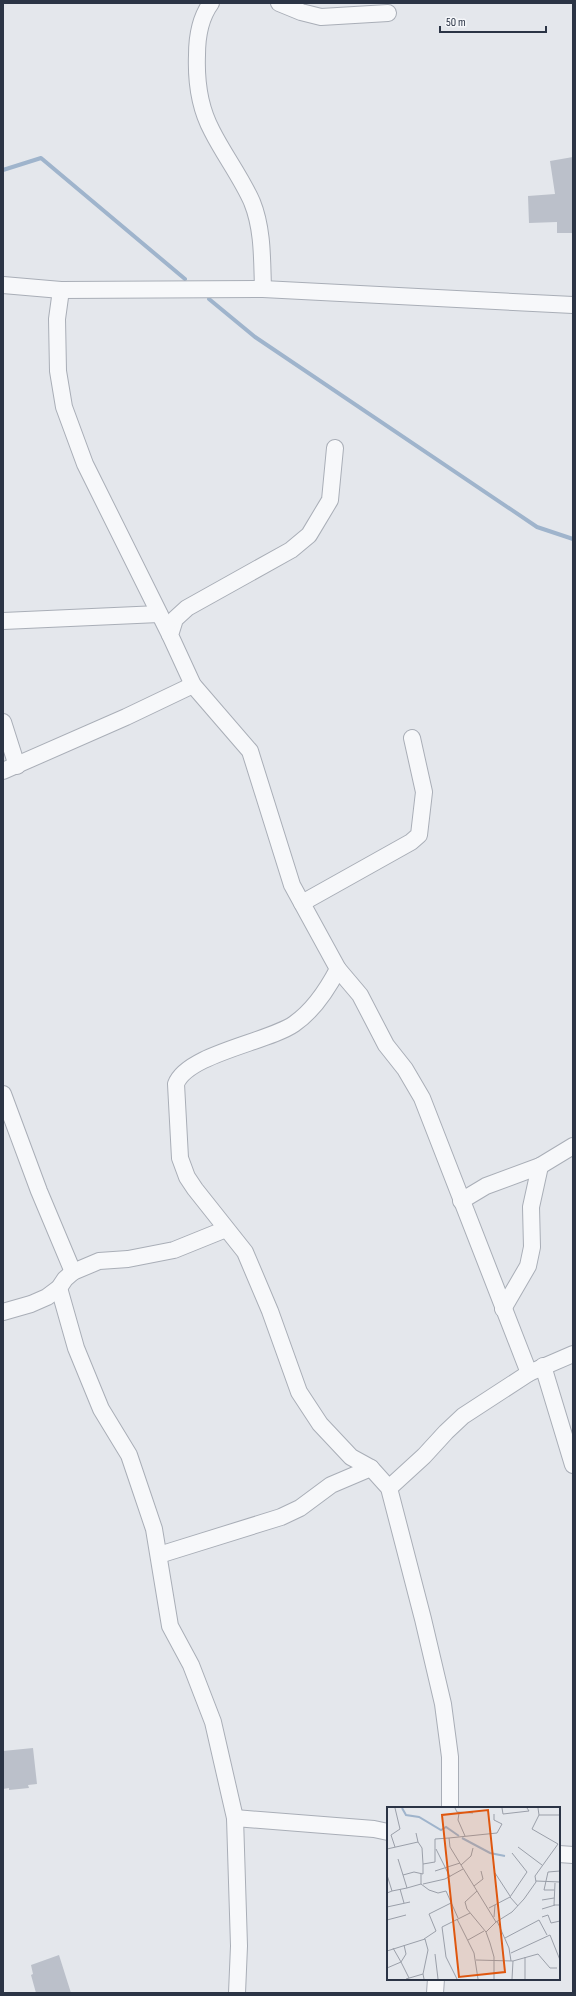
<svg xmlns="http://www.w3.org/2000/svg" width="576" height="1996" viewBox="0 0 576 1996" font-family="'Sofia Sans Condensed',sans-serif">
<rect width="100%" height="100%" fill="#e4e7ec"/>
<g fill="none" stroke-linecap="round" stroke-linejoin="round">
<g stroke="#9fb4cc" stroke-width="4">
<path d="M 3,170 L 41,158 L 185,279"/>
<path d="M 209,299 L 255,337 L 537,527 L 573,539"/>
</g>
</g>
<g fill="#bbc0ca">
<path d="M 573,157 L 573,233 L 557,233 L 557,222 L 529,223 L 528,196 L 555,194 L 550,161 Z"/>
<path d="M 33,1748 L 37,1784 L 28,1785 L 29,1788 L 9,1790 L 9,1788 L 3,1789 L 3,1751 Z"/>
<path d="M 59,1955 L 71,1993 L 36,1993 L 31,1975 L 33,1974 L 31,1965 Z"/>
</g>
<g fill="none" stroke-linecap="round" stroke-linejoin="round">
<defs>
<g id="minor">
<path d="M 211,3 C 200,18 197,36 197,55 C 196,81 199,107 212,131 C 224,155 241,177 252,202 C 263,229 262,260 263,289"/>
<path d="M 279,3 L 301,12 L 321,17 L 388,13"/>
<path d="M 3,285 L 61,290"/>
<path d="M 335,448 L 330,500 L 309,535 L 291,550 L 187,608 L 175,619 L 170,635 L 193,685 L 250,751 L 292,885 L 338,969 C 327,990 313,1011 294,1024 C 268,1042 187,1054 176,1084 L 180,1158 L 187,1177 L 195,1189 L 245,1252 L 270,1311 L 299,1392 L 320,1424 L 351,1457 L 371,1468 L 389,1488 L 423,1619 L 443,1704 L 450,1757 L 450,1808"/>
<path d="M 3,621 L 159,614"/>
<path d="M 170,635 L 85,464 L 64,407 L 58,371 L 57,319 L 61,290 L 263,289 L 573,305"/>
<path d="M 3,722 L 17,766"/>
<path d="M 3,771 L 126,717 L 193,685"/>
<path d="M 302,903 L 411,842 L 419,835 L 424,792 L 412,738"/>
<path d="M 338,969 L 360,995 L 386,1045 L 405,1069 L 422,1098 L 529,1373"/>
<path d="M 3,1094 L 39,1191 L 73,1272"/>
<path d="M 461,1201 L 486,1186 L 540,1166 L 573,1146"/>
<path d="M 59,1288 L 76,1348 L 101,1409 L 129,1455 L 154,1529 L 170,1626 L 191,1665 L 213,1722 L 235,1818 L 239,1946 L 237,1993"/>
<path d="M 503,1309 L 528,1266 L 532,1247 L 531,1207 L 540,1166"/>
<path d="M 3,1312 L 31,1304 L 47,1297 L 59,1288 L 65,1279 L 73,1272 L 99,1261 L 128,1259 L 174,1250 L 226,1229"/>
<path d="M 543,1366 L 573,1465"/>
<path d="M 389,1488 L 424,1456 L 446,1432 L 463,1416 L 529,1373 L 573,1354"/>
<path d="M 159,1555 L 281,1517 L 300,1508 L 331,1485 L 371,1468"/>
<path d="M 235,1818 L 374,1829 L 388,1832"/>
<path d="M 559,1854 L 573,1855"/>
<path d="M 435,1993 L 436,1979"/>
</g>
</defs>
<use href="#minor" stroke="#a9aeb7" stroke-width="18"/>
<use href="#minor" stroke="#f7f8fa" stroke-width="16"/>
</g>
<g transform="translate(387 1807)">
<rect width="173" height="173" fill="#e4e7ec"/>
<path fill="none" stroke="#9fb4cc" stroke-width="2" d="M 15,1 L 19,8 L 32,10 L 54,23 L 59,20 L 72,29M 75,31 L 103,46 L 118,49"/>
<path fill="none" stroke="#9a9fa9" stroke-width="1" d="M 68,1 L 70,5 L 86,6M 115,1 L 116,7 L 142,4 L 140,1M 72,6 L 71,13 L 78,29M 152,8 L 173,8M 31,35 L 35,41 L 36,57M 8,40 L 4,28 L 13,22 L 8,1M 131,40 L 155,58M 86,41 L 84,49 L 74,58 L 90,84 L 78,95 L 80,102 L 99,125 L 103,136 L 107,150 L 107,172M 0,42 L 31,35 L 29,26M 49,42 L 63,70M 125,46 L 140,65 L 123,90 L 131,99M 11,52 L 16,68M 74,58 L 63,40 L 62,31 L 110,26 L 115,17 L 107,13 L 107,7M 48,64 L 73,56M 108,66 L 123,89M 34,67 L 34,77 L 42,83 L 51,86 L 59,84 L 71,111M 0,68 L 5,84 L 0,86M 149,74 L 173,75M 168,76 L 167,98 L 173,98M 36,77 L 58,72 L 76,62M 87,79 L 96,72 L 94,64M 20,81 L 34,77M 13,82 L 17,96M 167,83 L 157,83 L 161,65 L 173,64M 5,84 L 20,81 L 16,68 L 27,65 L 36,67 L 36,57 L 48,55 L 48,32 L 62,31M 90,84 L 109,115M 155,93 L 167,91M 0,100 L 23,95M 102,101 L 123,90M 155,102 L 168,98M 107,110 L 108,98M 155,110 L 161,108 L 164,116 L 173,114M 70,112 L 87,146 L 91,172M 0,113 L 19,108M 110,114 L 122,141 L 124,154M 99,125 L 109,115 L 125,105 L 137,92 L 149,75 L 148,69 L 153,62 L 171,37 L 145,22 L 152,8 L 151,1M 118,131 L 152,113 L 160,128M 37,132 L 49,124 L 42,107 L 64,96M 81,133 L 97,124M 6,141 L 14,155 L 19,147 L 17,138M 0,144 L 38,132 L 41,143 L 36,167M 124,146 L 163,128 L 173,153M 48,147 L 51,172M 89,153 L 126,154 L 151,147 L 163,161 L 170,161M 0,161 L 14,155 L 22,171M 19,172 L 36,167 L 37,172M 70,172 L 59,150 L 55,120 L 83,106M 125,172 L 126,154M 138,172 L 138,150"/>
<path fill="#df570f" fill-opacity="0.15" stroke="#df570f" stroke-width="2" d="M 101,3 L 118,165 L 72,170 L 55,8 Z"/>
<rect width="173" height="173" fill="none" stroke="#2b3445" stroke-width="2"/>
</g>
<rect width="576" height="1996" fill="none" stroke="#2b3445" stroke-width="8"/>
<path d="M440 26v6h106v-6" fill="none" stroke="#2b3445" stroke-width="2"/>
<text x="446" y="26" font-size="12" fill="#2b3445" stroke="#f4f6f9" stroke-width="3" paint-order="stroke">50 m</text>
</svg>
